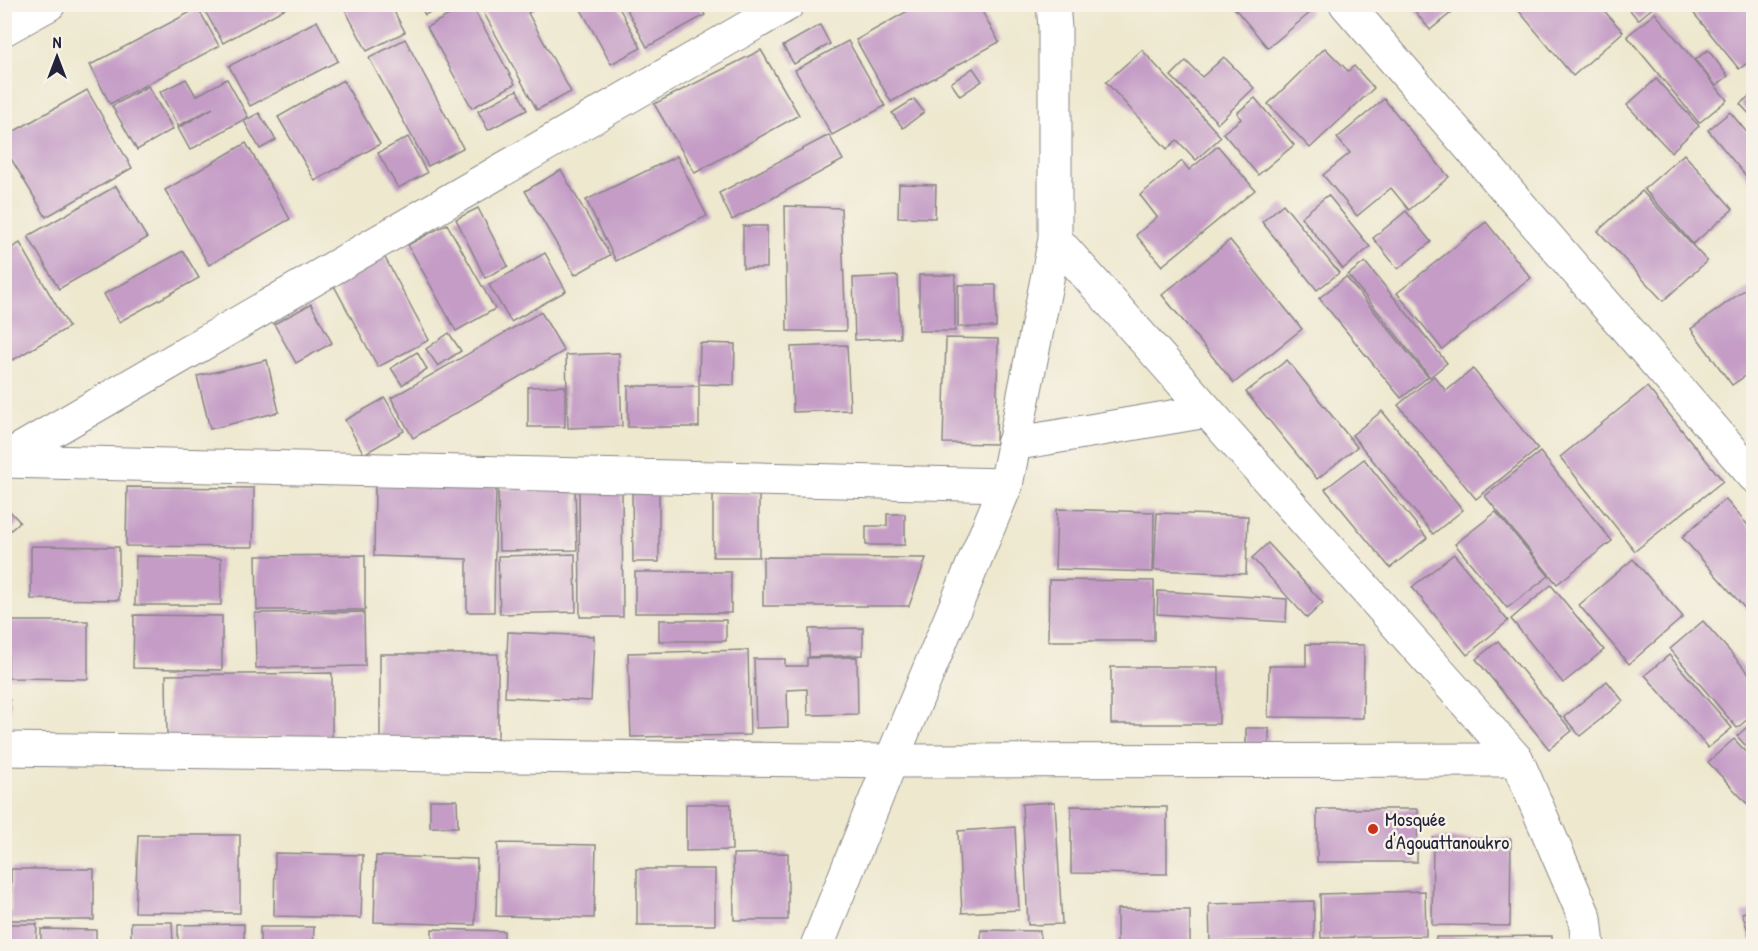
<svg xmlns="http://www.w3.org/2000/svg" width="1758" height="951" viewBox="0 0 1758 951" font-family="'Patrick Hand',sans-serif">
<rect width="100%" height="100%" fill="#f7f3e8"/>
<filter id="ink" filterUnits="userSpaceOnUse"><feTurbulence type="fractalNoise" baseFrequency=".0167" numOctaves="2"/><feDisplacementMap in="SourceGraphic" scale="12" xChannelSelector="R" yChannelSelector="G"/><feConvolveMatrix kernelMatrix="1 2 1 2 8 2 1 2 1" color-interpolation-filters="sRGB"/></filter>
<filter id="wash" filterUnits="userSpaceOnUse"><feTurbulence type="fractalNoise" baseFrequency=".008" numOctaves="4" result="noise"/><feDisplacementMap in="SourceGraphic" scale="24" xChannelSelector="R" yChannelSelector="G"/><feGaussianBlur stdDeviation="1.35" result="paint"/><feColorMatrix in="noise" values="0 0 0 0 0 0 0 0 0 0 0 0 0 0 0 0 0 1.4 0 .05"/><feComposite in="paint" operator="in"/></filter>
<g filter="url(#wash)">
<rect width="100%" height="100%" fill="#eee8cf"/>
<g id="blocks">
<g fill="#c49cc6">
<path d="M 201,4 L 293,4 L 223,43 Z"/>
<path d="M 342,4 L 390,4 L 405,32 L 367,51 Z"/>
<path d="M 419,4 L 445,4 L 425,15 Z"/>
<path d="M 469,4 L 471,4 L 515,84 L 472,108 L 427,27 Z"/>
<path d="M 479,4 L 543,4 L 528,13 L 571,92 L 537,110 Z"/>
<path d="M 578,4 L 617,4 L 641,48 L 611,64 Z"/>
<path d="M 624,4 L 699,4 L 705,15 L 647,47 Z"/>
<path d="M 920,4 L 978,4 L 999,42 L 891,102 L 856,40 Z"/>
<path d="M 1231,4 L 1304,4 L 1311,12 L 1268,48 Z"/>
<path d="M 1409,4 L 1462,4 L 1430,30 Z"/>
<path d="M 1625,4 L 1657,4 L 1638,20 Z"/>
<path d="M 1688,4 L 1754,4 L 1754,58 L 1739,69 L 1687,5 Z"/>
<path d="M 1514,5 L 1599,5 L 1623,32 L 1573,76 Z"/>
<path d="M 198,8 L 219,46 L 110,104 L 90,65 Z"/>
<path d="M 1655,13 L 1727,100 L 1699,123 L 1627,36 Z"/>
<path d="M 317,21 L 338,61 L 250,106 L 229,66 Z"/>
<path d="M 820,25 L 830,44 L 794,64 L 783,46 Z"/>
<path d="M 405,39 L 463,148 L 428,166 L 369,58 Z"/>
<path d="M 848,41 L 885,106 L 832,135 L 795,70 Z"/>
<path d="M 1325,48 L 1348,71 L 1354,66 L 1374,88 L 1310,148 L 1268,104 Z"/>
<path d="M 761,50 L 799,115 L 695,173 L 654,104 Z"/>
<path d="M 1142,50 L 1221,137 L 1196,160 L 1177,140 L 1167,149 L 1106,82 Z"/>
<path d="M 1708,50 L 1728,76 L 1716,86 L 1695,60 Z"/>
<path d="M 1224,57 L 1254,88 L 1218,123 L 1171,76 L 1186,61 L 1202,77 Z"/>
<path d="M 973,68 L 982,81 L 960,96 L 951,83 Z"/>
<path d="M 186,79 L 196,96 L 227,79 L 248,117 L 190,150 L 178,128 L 213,108 L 178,126 L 160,92 Z"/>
<path d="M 1656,79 L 1699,126 L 1671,152 L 1627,105 Z"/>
<path d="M 343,80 L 380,144 L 315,181 L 278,117 Z"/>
<path d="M 148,86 L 173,129 L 137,150 L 112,106 Z"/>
<path d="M 87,90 L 132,168 L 46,217 L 4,147 L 4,137 Z"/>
<path d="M 517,90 L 527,110 L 488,130 L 478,111 Z"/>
<path d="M 1754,92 L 1754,119 L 1740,104 Z"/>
<path d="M 1255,98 L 1294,145 L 1258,175 L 1223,133 L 1241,119 L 1237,113 Z"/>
<path d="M 914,99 L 924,112 L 903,128 L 892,113 Z"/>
<path d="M 1384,99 L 1449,177 L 1409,210 L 1391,188 L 1357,216 L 1323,175 L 1350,153 L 1337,138 Z"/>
<path d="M 1730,112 L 1754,141 L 1754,186 L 1708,130 Z"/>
<path d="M 259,113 L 276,140 L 260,149 L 244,121 Z"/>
<path d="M 829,135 L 843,160 L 732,220 L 719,193 Z"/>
<path d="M 408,137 L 427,173 L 398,188 L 378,153 Z"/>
<path d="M 246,143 L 290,219 L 209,265 L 165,190 Z"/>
<path d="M 1218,146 L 1255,190 L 1162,266 L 1136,235 L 1157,217 L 1140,195 L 1182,161 L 1189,170 Z"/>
<path d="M 1684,154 L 1733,209 L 1693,244 L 1644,189 Z"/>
<path d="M 677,156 L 707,216 L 616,261 L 586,200 Z"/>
<path d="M 561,170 L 610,255 L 575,275 L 525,191 Z"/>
<path d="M 899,184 L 936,185 L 935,218 L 898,217 Z"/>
<path d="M 116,186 L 147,238 L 59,289 L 28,236 Z"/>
<path d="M 1642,191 L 1707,261 L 1663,301 L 1598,231 Z"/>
<path d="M 1328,195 L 1370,247 L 1343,269 L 1301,217 Z"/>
<path d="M 1283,204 L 1339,273 L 1317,290 L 1262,222 Z"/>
<path d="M 785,206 L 841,208 L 846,331 L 787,331 Z"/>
<path d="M 478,208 L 508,266 L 485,278 L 456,219 Z"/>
<path d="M 1406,211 L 1431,242 L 1398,269 L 1373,238 Z"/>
<path d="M 1486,222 L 1531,278 L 1442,349 L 1397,293 Z"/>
<path d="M 447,224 L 495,309 L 456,331 L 408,245 Z"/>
<rect x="743" y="226" width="24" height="42"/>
<path d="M 1230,240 L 1302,329 L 1234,383 L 1162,295 Z"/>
<path d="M 20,243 L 69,327 L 13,360 L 4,346 L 4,252 Z"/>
<path d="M 183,251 L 199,278 L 119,322 L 104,294 Z"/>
<path d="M 545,253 L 566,291 L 511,322 L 489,285 Z"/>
<path d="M 383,254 L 429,340 L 378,367 L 332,282 Z"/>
<path d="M 1365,262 L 1447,363 L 1430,377 L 1348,275 Z"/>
<rect x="919" y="275" width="36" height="56"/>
<path d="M 898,276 L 900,338 L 855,340 L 853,278 Z"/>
<path d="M 1346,277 L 1428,377 L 1401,398 L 1319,298 Z"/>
<path d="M 1754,283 L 1754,370 L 1732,385 L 1691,329 Z"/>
<rect x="958" y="285" width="38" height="42"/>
<path d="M 311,304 L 332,343 L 296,363 L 274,324 Z"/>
<path d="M 541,312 L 564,351 L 413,438 L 391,398 Z"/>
<path d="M 449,333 L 461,351 L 438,366 L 426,349 Z"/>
<path d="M 946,338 L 998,339 L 996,444 L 943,443 Z"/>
<path d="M 700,343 L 735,344 L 734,385 L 699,384 Z"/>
<path d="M 847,345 L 850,410 L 793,412 L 791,347 Z"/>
<path d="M 417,352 L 427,369 L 402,385 L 391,368 Z"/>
<path d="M 619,353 L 622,426 L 568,428 L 566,355 Z"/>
<path d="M 267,360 L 279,412 L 210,429 L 197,376 Z"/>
<path d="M 1287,360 L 1357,447 L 1317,479 L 1246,392 Z"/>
<path d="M 1473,369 L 1538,449 L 1476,499 L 1398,405 L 1434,376 L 1446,391 Z"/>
<path d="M 565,386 L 565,427 L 528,427 L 528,387 Z"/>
<rect x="628" y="386" width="71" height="41"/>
<path d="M 1647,387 L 1723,481 L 1635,551 L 1560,457 Z"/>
<path d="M 385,398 L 404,431 L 364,454 L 345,420 Z"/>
<path d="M 1382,411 L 1463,510 L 1433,534 L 1352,435 Z"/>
<path d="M 1540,452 L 1612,541 L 1557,584 L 1485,496 Z"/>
<path d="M 1364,459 L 1427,538 L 1390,568 L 1325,489 Z"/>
<path d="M 375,485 L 496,487 L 494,612 L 467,612 L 467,559 L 374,556 Z"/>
<path d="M 127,487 L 254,488 L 253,547 L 126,546 Z"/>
<path d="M 575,488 L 577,550 L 499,551 L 498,489 Z"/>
<path d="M 579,491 L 622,491 L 623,617 L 580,617 Z"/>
<path d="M 632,493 L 659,493 L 659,562 L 633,562 Z"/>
<rect x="713" y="494" width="46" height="63"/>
<path d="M 1725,499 L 1754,532 L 1754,609 L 1749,613 L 1682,537 Z"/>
<path d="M 4,505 L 20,522 L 4,536 Z"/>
<path d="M 1057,509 L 1154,512 L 1153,572 L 1055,569 Z"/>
<path d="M 1496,512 L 1549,576 L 1507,608 L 1455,544 Z"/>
<path d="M 1157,513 L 1248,516 L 1246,574 L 1154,570 Z"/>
<path d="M 887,514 L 905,514 L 905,545 L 866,545 L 866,526 L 887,526 Z"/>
<path d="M 1268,543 L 1323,603 L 1307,618 L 1252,558 Z"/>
<path d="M 31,546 L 119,547 L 119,600 L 31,599 Z"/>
<path d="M 575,554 L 576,612 L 500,614 L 498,556 Z"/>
<path d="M 1454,554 L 1508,621 L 1467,655 L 1412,587 Z"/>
<path d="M 365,555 L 365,610 L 257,610 L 256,556 Z"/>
<path d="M 136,556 L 221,558 L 221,605 L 135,605 Z"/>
<path d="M 763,557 L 926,558 L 909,606 L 763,606 Z"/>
<path d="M 1633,559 L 1683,617 L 1629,664 L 1579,605 Z"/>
<rect x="635" y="572" width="96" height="41"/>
<path d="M 1049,580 L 1154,581 L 1154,641 L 1048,641 Z"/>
<path d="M 1551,585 L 1604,650 L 1563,683 L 1511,619 Z"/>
<path d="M 1158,591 L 1287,599 L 1286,622 L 1157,614 Z"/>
<path d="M 364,612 L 365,666 L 256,668 L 255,613 Z"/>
<path d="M 134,615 L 222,616 L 222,670 L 133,668 Z"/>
<rect x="659" y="620" width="67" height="21"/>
<path d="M 8,621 L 88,621 L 88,679 L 8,678 Z"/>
<path d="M 1703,621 L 1754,679 L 1754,714 L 1737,728 L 1670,649 Z"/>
<path d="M 863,628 L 863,655 L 809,657 L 809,629 Z"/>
<path d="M 508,632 L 594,636 L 591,701 L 505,697 Z"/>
<path d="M 1498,641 L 1572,731 L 1549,749 L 1476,659 Z"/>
<path d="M 1306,644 L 1364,645 L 1363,718 L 1268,717 L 1269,666 L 1306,666 Z"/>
<path d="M 748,650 L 750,735 L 631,737 L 628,653 Z"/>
<rect x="380" y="654" width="118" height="84"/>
<path d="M 1669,655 L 1732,728 L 1708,748 L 1645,675 Z"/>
<path d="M 857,657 L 858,714 L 808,715 L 807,689 L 787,690 L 788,727 L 756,728 L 754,659 L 785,659 L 785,666 L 807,666 L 807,658 Z"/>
<rect x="1111" y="667" width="108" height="57"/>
<path d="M 332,673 L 332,737 L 167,739 L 166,675 Z"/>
<path d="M 1607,681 L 1623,701 L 1580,736 L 1564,717 Z"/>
<path d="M 4,700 L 10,700 L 8,748 L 4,748 Z"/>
<path d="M 1754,721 L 1754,755 L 1737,736 Z"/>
<rect x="1246" y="728" width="23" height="20"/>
<path d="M 1734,739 L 1754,760 L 1754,811 L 1708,762 Z"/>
<path d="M 430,800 L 457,800 L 458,827 L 430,827 Z"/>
<path d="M 1055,802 L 1062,924 L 1028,925 L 1022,804 Z"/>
<path d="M 686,804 L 731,804 L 732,850 L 686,851 Z"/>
<path d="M 1071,806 L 1167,807 L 1167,874 L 1071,873 Z"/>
<path d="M 1317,809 L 1418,809 L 1417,862 L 1317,862 Z"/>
<path d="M 1015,827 L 1019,910 L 962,913 L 958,831 Z"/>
<path d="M 138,835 L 240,835 L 240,913 L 135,912 Z"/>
<path d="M 1433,838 L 1511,839 L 1510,926 L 1432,925 Z"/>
<path d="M 498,843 L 596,845 L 594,918 L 496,916 Z"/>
<path d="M 275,853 L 363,855 L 361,918 L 274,916 Z"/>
<path d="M 788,853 L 788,920 L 734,920 L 733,854 Z"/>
<path d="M 376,856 L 477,859 L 475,925 L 374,922 Z"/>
<rect x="11" y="869" width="83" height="51"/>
<rect x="637" y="869" width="78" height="56"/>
<path d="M 1425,891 L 1426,936 L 1321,938 L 1320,894 Z"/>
<path d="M 1314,901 L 1314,940 L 1210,942 L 1209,904 Z"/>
<path d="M 1117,909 L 1190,910 L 1190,946 L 1117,946 Z"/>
<path d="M 1754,909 L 1754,946 L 1753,946 L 1742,913 Z"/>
<path d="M 131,922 L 172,922 L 173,946 L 131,946 Z"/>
<path d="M 8,924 L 37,924 L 36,946 L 8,946 Z"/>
<path d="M 244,924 L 244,946 L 178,946 L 178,925 Z"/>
<path d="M 260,927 L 314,927 L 313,946 L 260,946 Z"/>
<path d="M 41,929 L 96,930 L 96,946 L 41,946 Z"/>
<path d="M 432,929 L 504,931 L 504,946 L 432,946 Z"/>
<path d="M 981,930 L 1040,931 L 1040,946 L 981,946 Z"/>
<path d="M 1552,936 L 1552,946 L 1436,946 L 1436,937 Z"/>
</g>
</g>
</g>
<g filter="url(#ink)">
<use href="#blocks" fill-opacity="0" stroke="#888585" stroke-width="1.5"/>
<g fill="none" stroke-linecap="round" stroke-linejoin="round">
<defs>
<g id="minor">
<path d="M 1346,4 L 1754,476"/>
<path d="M 4,29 L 49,4"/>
<path d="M 1055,239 L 1517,760 L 1585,918 L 1588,946"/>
<path d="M 1013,444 L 1207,411"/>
<path d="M 4,459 L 788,4"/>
<path d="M 4,461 L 1006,485"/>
<path d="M 4,749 L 891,761 L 1517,760"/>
<path d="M 817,946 L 891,761 L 1006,485 L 1055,239 L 1055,28 L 1053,4"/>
</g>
</defs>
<use href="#minor" stroke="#888585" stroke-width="35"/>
<use href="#minor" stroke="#fff" stroke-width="33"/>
</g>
</g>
<circle fill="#c8321e" stroke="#f7f3e8" stroke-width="2" cx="1373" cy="829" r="6"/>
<g text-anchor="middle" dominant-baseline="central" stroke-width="5" stroke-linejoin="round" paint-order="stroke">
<g font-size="20" fill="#22223b" stroke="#f7f3e8" text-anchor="start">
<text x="1385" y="818">Mosquée<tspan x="1385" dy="23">d'Agouattanoukro</tspan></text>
</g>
</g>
<rect width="1758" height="951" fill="none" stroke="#f7f3e8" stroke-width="24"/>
<g transform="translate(57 57)" stroke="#f7f3e8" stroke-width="4.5" paint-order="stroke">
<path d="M0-4.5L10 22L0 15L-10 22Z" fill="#22223b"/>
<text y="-9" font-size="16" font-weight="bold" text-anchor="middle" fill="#22223b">N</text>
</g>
</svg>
